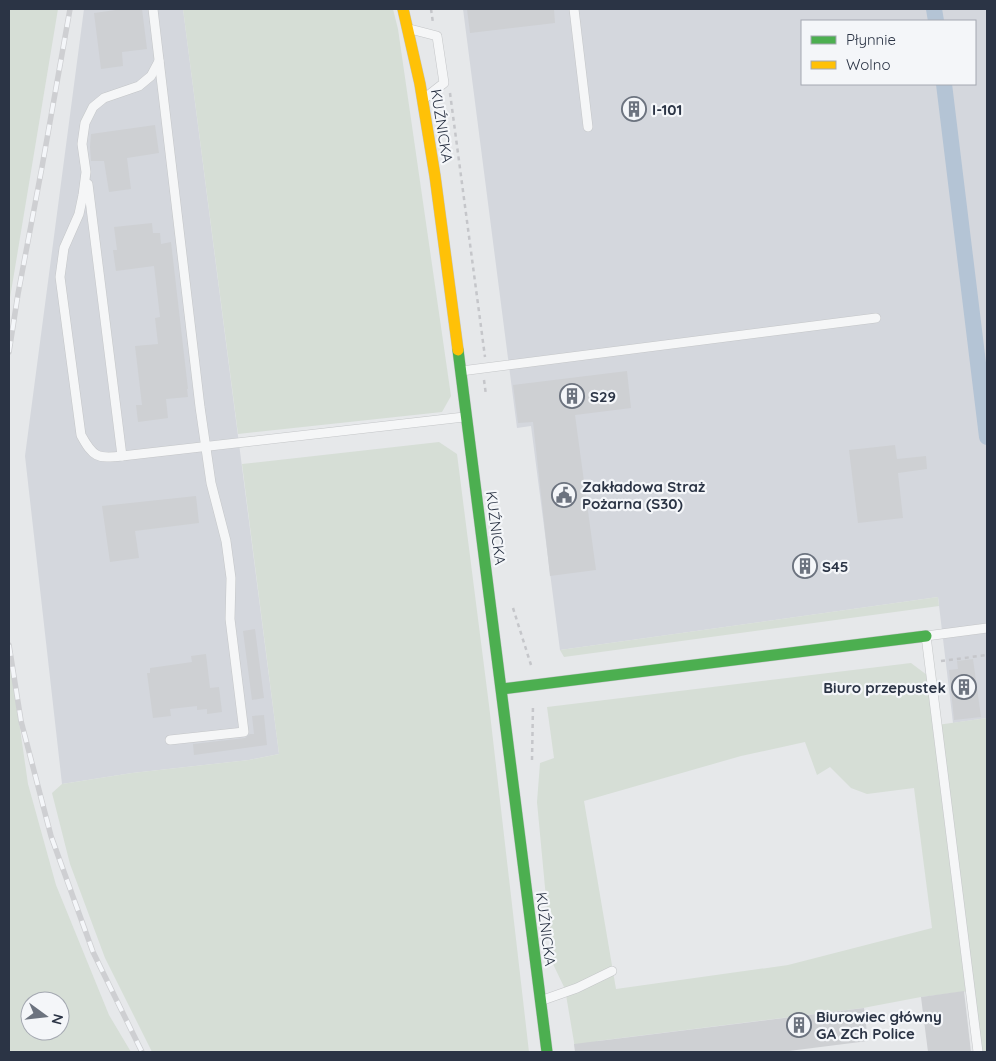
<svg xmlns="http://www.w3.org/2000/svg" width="996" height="1061" viewBox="0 0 996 1061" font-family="Quicksand,sans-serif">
<rect width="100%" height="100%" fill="#e6e8ea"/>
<g fill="#d4d7dd" fill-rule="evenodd">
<path d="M 84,9 L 183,9 L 279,754 L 249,760 L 132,773 L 62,784 L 25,456 Z"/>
<path d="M 463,9 L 987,9 L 987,718 L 953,723 L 938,597 L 560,650 L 531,426 L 517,428 ZM 802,21 L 975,21 L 975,84 L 802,84 Z"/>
</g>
<g fill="#d6ded6" fill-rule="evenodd">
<path d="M 9,9 L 58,9 L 9,304 Z"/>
<path d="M 183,9 L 393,9 L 398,29 L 451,396 L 442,412 L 238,434 Z"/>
<path d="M 439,442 L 457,454 L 489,705 L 529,1052 L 152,1052 L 105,958 L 70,864 L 52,793 L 62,784 L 132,773 L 249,760 L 279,754 L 242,464 Z"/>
<path d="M 938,597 L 939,606 L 564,657 L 560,650 Z"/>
<path d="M 9,652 L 28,784 L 56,885 L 109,1015 L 131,1052 L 9,1052 ZM 30,1001 L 60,1001 L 60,1031 L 30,1031 Z"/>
<path d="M 911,663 L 931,678 L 937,725 L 987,718 L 987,1052 L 978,1052 L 970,991 L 921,997 L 863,1008 L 597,1041 L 598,1052 L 578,1052 L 575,1048 L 565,989 L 552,962 L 537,802 L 540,763 L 554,758 L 547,707 ZM 805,742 L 817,775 L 830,767 L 851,788 L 867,794 L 914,788 L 932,928 L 788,965 L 616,989 L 584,801 L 741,756 Z"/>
</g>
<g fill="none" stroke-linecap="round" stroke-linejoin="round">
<g stroke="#b4c4d5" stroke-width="16">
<path d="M 934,9 L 936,21"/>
<path d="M 944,84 L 987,437"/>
</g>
</g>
<g fill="#ced0d3">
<path d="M 123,9 L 142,9 L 147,49 L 122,52 L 123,66 L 101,69 L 94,13 Z"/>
<path d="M 467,9 L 554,9 L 555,23 L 470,33 Z"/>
<path d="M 640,101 L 642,114 L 628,117 L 626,104 Z"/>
<path d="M 155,125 L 159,153 L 127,158 L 131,189 L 109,192 L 104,161 L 91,161 L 90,147 L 91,134 Z"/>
<path d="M 152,223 L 153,233 L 160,233 L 161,244 L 171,242 L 188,389 L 187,389 L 188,397 L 166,399 L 168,418 L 138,422 L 136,405 L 142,405 L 135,346 L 158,344 L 155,318 L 160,317 L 154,266 L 116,271 L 113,250 L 117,250 L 114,227 Z"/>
<path d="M 627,371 L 631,408 L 575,415 L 596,570 L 550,576 L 533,422 L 518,423 L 513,385 Z"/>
<path d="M 895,445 L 897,459 L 926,456 L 927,469 L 898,473 L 903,518 L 858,523 L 849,450 Z"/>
<path d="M 196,496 L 199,523 L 135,531 L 139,558 L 110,562 L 102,506 Z"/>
<path d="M 811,558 L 813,573 L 799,575 L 797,559 Z"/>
<path d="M 255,629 L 264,698 L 252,700 L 243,631 Z"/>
<path d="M 206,654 L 210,688 L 219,687 L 222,712 L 207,714 L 207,709 L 197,710 L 197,706 L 170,709 L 171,716 L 153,718 L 147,673 L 150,673 L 150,668 L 192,662 L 191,656 Z"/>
<path d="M 973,659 L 981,717 L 954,720 L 949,670 L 958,669 L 957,661 Z"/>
<path d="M 264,715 L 267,745 L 194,755 L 193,744 L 245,738 L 250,734 L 254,734 L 252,716 Z"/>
<path d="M 964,991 L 971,1052 L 928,1052 L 921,997 Z"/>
<path d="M 864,1008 L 868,1041 L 781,1052 L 575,1052 L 574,1044 Z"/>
</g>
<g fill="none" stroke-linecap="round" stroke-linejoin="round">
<defs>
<g id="lane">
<path d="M 153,9 L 200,407 L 211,483 L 226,541 L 231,578 L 230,619 L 244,732 L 170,740"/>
<path d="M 574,9 L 588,127"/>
<path d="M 410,29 L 437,36 L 444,83 L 425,98"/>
<path d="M 159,61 L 151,76 L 139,86 L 104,98 L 93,107 L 85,123 L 82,144 L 86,172 L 83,195 L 79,214 L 64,248 L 60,277 L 81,435 C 93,457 97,459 122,456 L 464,417"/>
<path d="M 88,184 L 122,456"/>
<path d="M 461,371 L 876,318"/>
<path d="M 543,1000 L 577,988 L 612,971"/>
<path d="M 978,1052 L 926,636 L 987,628"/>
</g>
<g id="fast">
<path d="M 458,350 L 547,1052"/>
<path d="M 502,689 L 926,636"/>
</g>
<path id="slow" d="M 403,9 L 420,84 L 435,176 L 458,350"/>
</defs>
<use href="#lane" stroke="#c4c6c8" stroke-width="10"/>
<use href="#fast" stroke="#c4c6c8" stroke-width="12"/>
<use href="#slow" stroke="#c4c6c8" stroke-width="12"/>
<g stroke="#c5c6ca" stroke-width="2.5" stroke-dasharray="4 4" stroke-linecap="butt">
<path d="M 431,9 L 433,23"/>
<path d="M 450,93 L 485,357"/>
<path d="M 484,380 L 486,395"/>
<path d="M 513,608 L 531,665"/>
<path d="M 941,661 L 987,655"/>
<path d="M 532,760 L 533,705"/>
</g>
<use href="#lane" stroke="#f5f6f7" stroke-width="9"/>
<use href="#fast" stroke="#4caf50" stroke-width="11"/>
<use href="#slow" stroke="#ffc107" stroke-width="11"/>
<defs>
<g id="rail">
<path d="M 9,352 L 18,294 L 42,167 L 70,9"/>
<path d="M 9,645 L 21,721 L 51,836 L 93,952 L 142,1052"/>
</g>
</defs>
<use href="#rail" stroke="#cecfd2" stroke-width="5.5"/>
<use href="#rail" stroke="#f4f6f9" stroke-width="4" stroke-dasharray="11" stroke-linecap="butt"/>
</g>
<defs>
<symbol id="building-ring" viewBox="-11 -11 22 22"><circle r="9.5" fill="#f4f6f9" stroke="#6c737f" stroke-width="1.5"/><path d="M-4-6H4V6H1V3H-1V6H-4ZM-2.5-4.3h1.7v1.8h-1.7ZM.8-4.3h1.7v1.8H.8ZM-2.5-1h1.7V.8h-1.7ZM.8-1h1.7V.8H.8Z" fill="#6c737f"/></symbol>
<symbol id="civic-ring" viewBox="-11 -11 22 22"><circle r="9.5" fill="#f4f6f9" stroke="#6c737f" stroke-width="1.5"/><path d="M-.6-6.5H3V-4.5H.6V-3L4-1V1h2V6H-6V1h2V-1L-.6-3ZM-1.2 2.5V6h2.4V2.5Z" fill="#6c737f"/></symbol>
</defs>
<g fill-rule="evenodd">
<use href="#building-ring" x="620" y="95" width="28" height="28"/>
<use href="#building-ring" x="558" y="382" width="28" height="28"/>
<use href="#civic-ring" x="550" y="481" width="28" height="28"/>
<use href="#building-ring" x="791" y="552" width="28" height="28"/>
<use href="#building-ring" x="950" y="673" width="28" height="28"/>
<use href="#building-ring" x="785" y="1011" width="28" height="28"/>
</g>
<g text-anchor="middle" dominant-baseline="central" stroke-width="4.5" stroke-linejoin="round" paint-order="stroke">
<g font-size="15" font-weight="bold" fill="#2b3445" stroke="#f4f6f9" text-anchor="start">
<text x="652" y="109">I-101</text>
<text x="590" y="396">S29</text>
<text x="582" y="486">Zakładowa Straż<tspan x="582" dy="17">Pożarna (S30)</tspan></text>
<text x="822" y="566">S45</text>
<text x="946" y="687" text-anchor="end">Biuro przepustek</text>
<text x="816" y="1016">Biurowiec główny<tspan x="816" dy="17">GA ZCh Police</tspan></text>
</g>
<g font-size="15" fill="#2b3445" stroke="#f4f6f9">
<text transform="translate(442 126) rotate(81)">KUŹNICKA</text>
<text transform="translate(496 528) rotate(83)">KUŹNICKA</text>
<text transform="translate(546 929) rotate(83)">KUŹNICKA</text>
</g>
</g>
<rect width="996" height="1061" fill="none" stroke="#2b3445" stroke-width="20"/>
<rect x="801" y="20" width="175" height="65" fill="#f4f6f9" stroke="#a4a8b1"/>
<rect x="811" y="36" width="25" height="8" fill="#4caf50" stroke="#a4a8b1"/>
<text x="846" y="45" font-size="15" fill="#2b3445">Płynnie</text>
<rect x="811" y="61" width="25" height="8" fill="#ffc107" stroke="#a4a8b1"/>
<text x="846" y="70" font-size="15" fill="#2b3445">Wolno</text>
<g transform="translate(45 1016) rotate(105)"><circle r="24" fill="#f4f6f9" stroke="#a4a8b1"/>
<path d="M0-4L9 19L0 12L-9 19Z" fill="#6c737f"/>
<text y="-8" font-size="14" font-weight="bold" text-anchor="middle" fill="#2b3445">N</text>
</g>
</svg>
